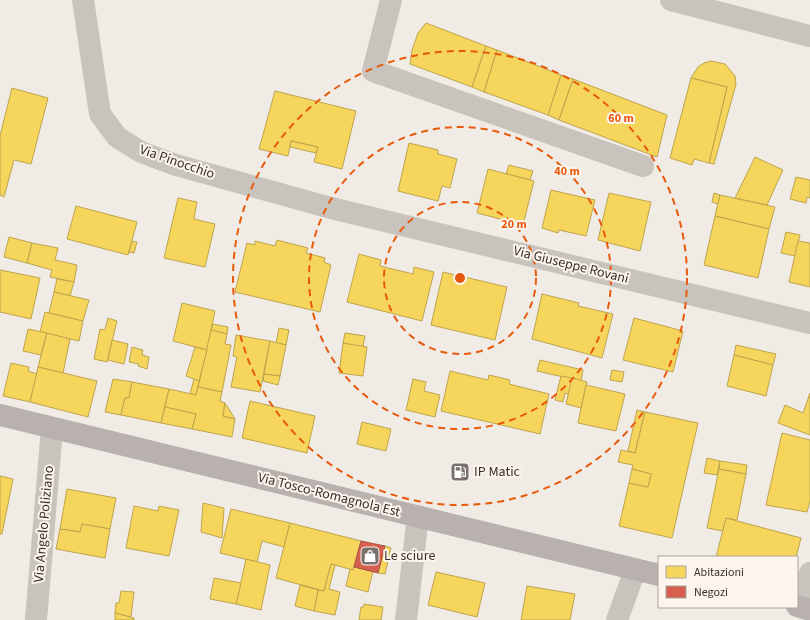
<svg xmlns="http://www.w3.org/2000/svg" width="810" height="620" viewBox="0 0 810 620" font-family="'Source Sans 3',sans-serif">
<rect width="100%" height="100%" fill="#f0ebe5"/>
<g fill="#f6d55c" stroke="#bea44d">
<path d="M 426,23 L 486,46 L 472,87 L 410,64 L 412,50 L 418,33 Z"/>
<path d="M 486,46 L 497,50 L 484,92 L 472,87 Z"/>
<path d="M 497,50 L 561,75 L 548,115 L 484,92 Z"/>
<path d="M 711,61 L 725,64 L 735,76 L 736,84 L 714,164 L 709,163 L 727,87 L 691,78 L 698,67 L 704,63 Z"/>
<path d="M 561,75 L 573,79 L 559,120 L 548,115 Z"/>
<path d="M 691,78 L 727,87 L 709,163 L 694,159 L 692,165 L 670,158 Z"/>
<path d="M 573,79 L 667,115 L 657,157 L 559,120 Z"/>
<path d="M 12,88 L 48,98 L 31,164 L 14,160 L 4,197 L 0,195 L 0,136 Z"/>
<path d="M 275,91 L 356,111 L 342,169 L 314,162 L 318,147 L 291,141 L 288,156 L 259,149 Z"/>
<path d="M 291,141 L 318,147 L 316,153 L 290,147 Z"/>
<path d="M 409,143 L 438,150 L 438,154 L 457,159 L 450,188 L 442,186 L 438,201 L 398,191 Z"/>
<path d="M 755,157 L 783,170 L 767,205 L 735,198 Z"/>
<path d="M 509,165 L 533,171 L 530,180 L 506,174 Z"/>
<path d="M 488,169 L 534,181 L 523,225 L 477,213 Z"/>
<path d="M 796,177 L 810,180 L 810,198 L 807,197 L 806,203 L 790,199 Z"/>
<path d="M 551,190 L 595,200 L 586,236 L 559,230 L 558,233 L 542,228 Z"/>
<path d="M 609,193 L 651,202 L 640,251 L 598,240 Z"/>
<path d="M 714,193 L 720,195 L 718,204 L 712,202 Z"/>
<path d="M 720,195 L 775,207 L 769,229 L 715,216 Z"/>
<path d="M 178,198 L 197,202 L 194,219 L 215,224 L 205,267 L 164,258 Z"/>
<path d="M 76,206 L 137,222 L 128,255 L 67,239 Z"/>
<path d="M 715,216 L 769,229 L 758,278 L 704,265 Z"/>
<path d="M 786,232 L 800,235 L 795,256 L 781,253 Z"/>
<path d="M 9,237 L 32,243 L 27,263 L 4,257 Z"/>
<path d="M 277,240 L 308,248 L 306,253 L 325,258 L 324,262 L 331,265 L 320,312 L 235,292 L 247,243 L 255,245 L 255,241 L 275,246 Z"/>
<path d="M 132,241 L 137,242 L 134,253 L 129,252 Z"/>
<path d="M 798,241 L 810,243 L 810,287 L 789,282 Z"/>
<path d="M 32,243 L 58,248 L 55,260 L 77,265 L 74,282 L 50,277 L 52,270 L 27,263 Z"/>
<path d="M 359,254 L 381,260 L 380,266 L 413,274 L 414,267 L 434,272 L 422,321 L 347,302 Z"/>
<path d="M 0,270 L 40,278 L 31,319 L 0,312 Z"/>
<path d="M 443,272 L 507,287 L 495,340 L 431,325 Z"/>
<path d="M 57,279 L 74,282 L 70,296 L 54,292 Z"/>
<path d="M 54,292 L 89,300 L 83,321 L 49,313 Z"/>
<path d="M 542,294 L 579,303 L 578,306 L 613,314 L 602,358 L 532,339 Z"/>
<path d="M 182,303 L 215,311 L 207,350 L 173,341 Z"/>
<path d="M 45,312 L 83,321 L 79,341 L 40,332 Z"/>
<path d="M 108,318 L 117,321 L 107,362 L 94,359 L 100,329 L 105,330 Z"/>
<path d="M 634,318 L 683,331 L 673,372 L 623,360 Z"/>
<path d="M 213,324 L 228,327 L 227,334 L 211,330 Z"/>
<path d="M 279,328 L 289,330 L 286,345 L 276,343 Z"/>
<path d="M 28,329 L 47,333 L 41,355 L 23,351 Z"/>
<path d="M 211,330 L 227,334 L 225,344 L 231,345 L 222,392 L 198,387 Z"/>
<path d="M 47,333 L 70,339 L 63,373 L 38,367 Z"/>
<path d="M 345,333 L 365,336 L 363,347 L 343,343 Z"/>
<path d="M 236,335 L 270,341 L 260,392 L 231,387 L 237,357 L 233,356 Z"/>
<path d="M 112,340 L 128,344 L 124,364 L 108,360 Z"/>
<path d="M 270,341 L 286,345 L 280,376 L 264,374 Z"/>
<path d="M 343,343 L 367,347 L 363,376 L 339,373 Z"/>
<path d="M 736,345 L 776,354 L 773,365 L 734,355 Z"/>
<path d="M 132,347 L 143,350 L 142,355 L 149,357 L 147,369 L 138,366 L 139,364 L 129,362 Z"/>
<path d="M 195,347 L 207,350 L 199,381 L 186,376 Z"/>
<path d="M 734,355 L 773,365 L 766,396 L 727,386 Z"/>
<path d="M 540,360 L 583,370 L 581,381 L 537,371 Z"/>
<path d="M 11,363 L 29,367 L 28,371 L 37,374 L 30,402 L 3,396 Z"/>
<path d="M 38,367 L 97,381 L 88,417 L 30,402 Z"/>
<path d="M 612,370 L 624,372 L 622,382 L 610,380 Z"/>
<path d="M 450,371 L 488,380 L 489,375 L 510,380 L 509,384 L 549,394 L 540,434 L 441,411 Z"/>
<path d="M 264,374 L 280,376 L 278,385 L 263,381 Z"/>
<path d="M 561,376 L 572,378 L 569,394 L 565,393 L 563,402 L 555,400 Z"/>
<path d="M 572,378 L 587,382 L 581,408 L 566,404 Z"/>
<path d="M 113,379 L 132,382 L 129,398 L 125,398 L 121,415 L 105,412 Z"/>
<path d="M 194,379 L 199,381 L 196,395 L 190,394 Z"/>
<path d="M 413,379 L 426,382 L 424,391 L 440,395 L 435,417 L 406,410 Z"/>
<path d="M 132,382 L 169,389 L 161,423 L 121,415 L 125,398 L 129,398 Z"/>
<path d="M 586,385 L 625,394 L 616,431 L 578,423 Z"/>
<path d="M 198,387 L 222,392 L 220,401 L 225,403 L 223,416 L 235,419 L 232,437 L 192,429 L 196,414 L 165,407 L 169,389 L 196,395 Z"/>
<path d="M 810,393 L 810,435 L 778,423 L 785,405 L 803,413 Z"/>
<path d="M 250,401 L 315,416 L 307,453 L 242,438 Z"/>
<path d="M 225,403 L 235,419 L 223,416 Z"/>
<path d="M 165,407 L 196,414 L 192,429 L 161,423 Z"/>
<path d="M 637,410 L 645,412 L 635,453 L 628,451 Z"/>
<path d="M 645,412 L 698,423 L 672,538 L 619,526 L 629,483 L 648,487 L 651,474 L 632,469 L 633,465 L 618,462 L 621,450 L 635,453 Z"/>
<path d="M 362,422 L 391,429 L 386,451 L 357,444 Z"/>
<path d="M 782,433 L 810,440 L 810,501 L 807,512 L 766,505 Z"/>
<path d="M 707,458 L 720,461 L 717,475 L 704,473 Z"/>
<path d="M 720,461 L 747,465 L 746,474 L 719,469 Z"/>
<path d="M 632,469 L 651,474 L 648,487 L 629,483 Z"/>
<path d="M 719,469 L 746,474 L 737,520 L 726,518 L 723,531 L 707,528 Z"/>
<path d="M 0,476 L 13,479 L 2,534 L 0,534 Z"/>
<path d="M 67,489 L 116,498 L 110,529 L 82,524 L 80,532 L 60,529 Z"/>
<path d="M 203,503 L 224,508 L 222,538 L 201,532 Z"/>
<path d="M 134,506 L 158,511 L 159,506 L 179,510 L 169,556 L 126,548 Z"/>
<path d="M 231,509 L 290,523 L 284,547 L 262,541 L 257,562 L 220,553 Z"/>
<path d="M 726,518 L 801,538 L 796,557 L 716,557 Z"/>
<path d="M 290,523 L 361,541 L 353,570 L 331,564 L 324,591 L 276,578 Z"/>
<path d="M 82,524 L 110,529 L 105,558 L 56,549 L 60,529 L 80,532 Z"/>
<path d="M 385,546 L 391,548 L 385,574 L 378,573 Z"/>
<path d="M 246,559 L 270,565 L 261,610 L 236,604 Z"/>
<path d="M 331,564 L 335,565 L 329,589 L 340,592 L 335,615 L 314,611 L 318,590 L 324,591 Z"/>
<path d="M 354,567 L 373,571 L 368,592 L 346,586 L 350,569 L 353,570 Z"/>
<path d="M 436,572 L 485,583 L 477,617 L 428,605 Z"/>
<path d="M 214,578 L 241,583 L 236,604 L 210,599 Z"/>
<path d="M 300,585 L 318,590 L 314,611 L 295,606 Z"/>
<path d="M 527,586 L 575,594 L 570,620 L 521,620 Z"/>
<path d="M 121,591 L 134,592 L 131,617 L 115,613 L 116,603 L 119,603 Z"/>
<path d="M 364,604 L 383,607 L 381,620 L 359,620 L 361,607 L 364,607 Z"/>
<path d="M 115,613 L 134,618 L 134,620 L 115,620 Z"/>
</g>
<path fill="#d6604d" stroke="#a85243" d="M 361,541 L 385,546 L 378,573 L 354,567 Z"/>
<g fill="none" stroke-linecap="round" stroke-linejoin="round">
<g stroke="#c9c3be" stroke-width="22">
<path d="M 83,0 L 100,114 L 117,137 L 141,152 L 176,165 L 331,208 L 810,323"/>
<path d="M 391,0 L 373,71 L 643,166"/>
<path d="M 671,0 L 810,36"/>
<path d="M 798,606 L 810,573"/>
<path d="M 36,620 L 52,428"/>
<path d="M 406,620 L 418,516"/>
<path d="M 617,620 L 635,570"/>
</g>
<g stroke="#b8b1ad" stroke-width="22">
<path d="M 0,415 L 659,575"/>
<path d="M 797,606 L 810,610"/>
</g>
</g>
<g fill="none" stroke="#e8590c" stroke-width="2" stroke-dasharray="7 5">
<circle cx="460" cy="278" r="76"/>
<circle cx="460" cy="278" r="151"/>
<circle cx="460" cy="278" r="227"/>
</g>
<defs>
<symbol id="fuel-square" viewBox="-11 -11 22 22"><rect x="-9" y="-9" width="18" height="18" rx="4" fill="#7a716c" stroke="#fbf5ee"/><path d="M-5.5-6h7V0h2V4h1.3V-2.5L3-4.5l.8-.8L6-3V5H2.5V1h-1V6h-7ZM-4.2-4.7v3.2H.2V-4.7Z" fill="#fff"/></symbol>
<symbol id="shop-square" viewBox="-11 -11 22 22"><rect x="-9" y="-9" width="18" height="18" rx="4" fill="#7a716c" stroke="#fbf5ee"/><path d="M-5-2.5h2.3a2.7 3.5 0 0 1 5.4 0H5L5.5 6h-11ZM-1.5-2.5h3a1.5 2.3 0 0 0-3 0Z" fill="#fff"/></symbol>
</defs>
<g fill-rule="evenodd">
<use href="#fuel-square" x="449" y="461" width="22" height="22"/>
<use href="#shop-square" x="359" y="545" width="22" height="22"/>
</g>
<g text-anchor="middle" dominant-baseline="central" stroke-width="4" stroke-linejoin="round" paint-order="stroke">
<g font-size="14" fill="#3b302b" stroke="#fbf5ee">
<text transform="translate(177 162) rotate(19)">Via Pinocchio</text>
<text transform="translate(571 265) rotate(14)">Via Giuseppe Rovani</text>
<text transform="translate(329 495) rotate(14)">Via Tosco-Romagnola Est</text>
<text transform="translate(44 524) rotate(-85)">Via Angelo Poliziano</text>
</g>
<g font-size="14" fill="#3b302b" stroke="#fbf5ee" text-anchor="start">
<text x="474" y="472">IP Matic</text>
<text x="384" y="556">Le sciure</text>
</g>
</g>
<circle cx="460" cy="278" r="6" fill="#e8590c" stroke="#fbf5ee" stroke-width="2"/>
<g font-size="12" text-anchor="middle" font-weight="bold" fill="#e8590c" stroke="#fbf5ee" stroke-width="4" stroke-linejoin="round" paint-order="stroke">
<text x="621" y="122">60 m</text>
<text x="567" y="175">40 m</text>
<text x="514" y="228">20 m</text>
</g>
<rect x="658" y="556" width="140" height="52" fill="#fbf5ee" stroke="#aea6a0"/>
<rect x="666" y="566" width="20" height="12" fill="#f6d55c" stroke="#aea6a0"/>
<text x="694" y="576" font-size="12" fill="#3b302b">Abitazioni</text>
<rect x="666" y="586" width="20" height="12" fill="#d6604d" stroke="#aea6a0"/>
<text x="694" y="596" font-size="12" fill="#3b302b">Negozi</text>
</svg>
